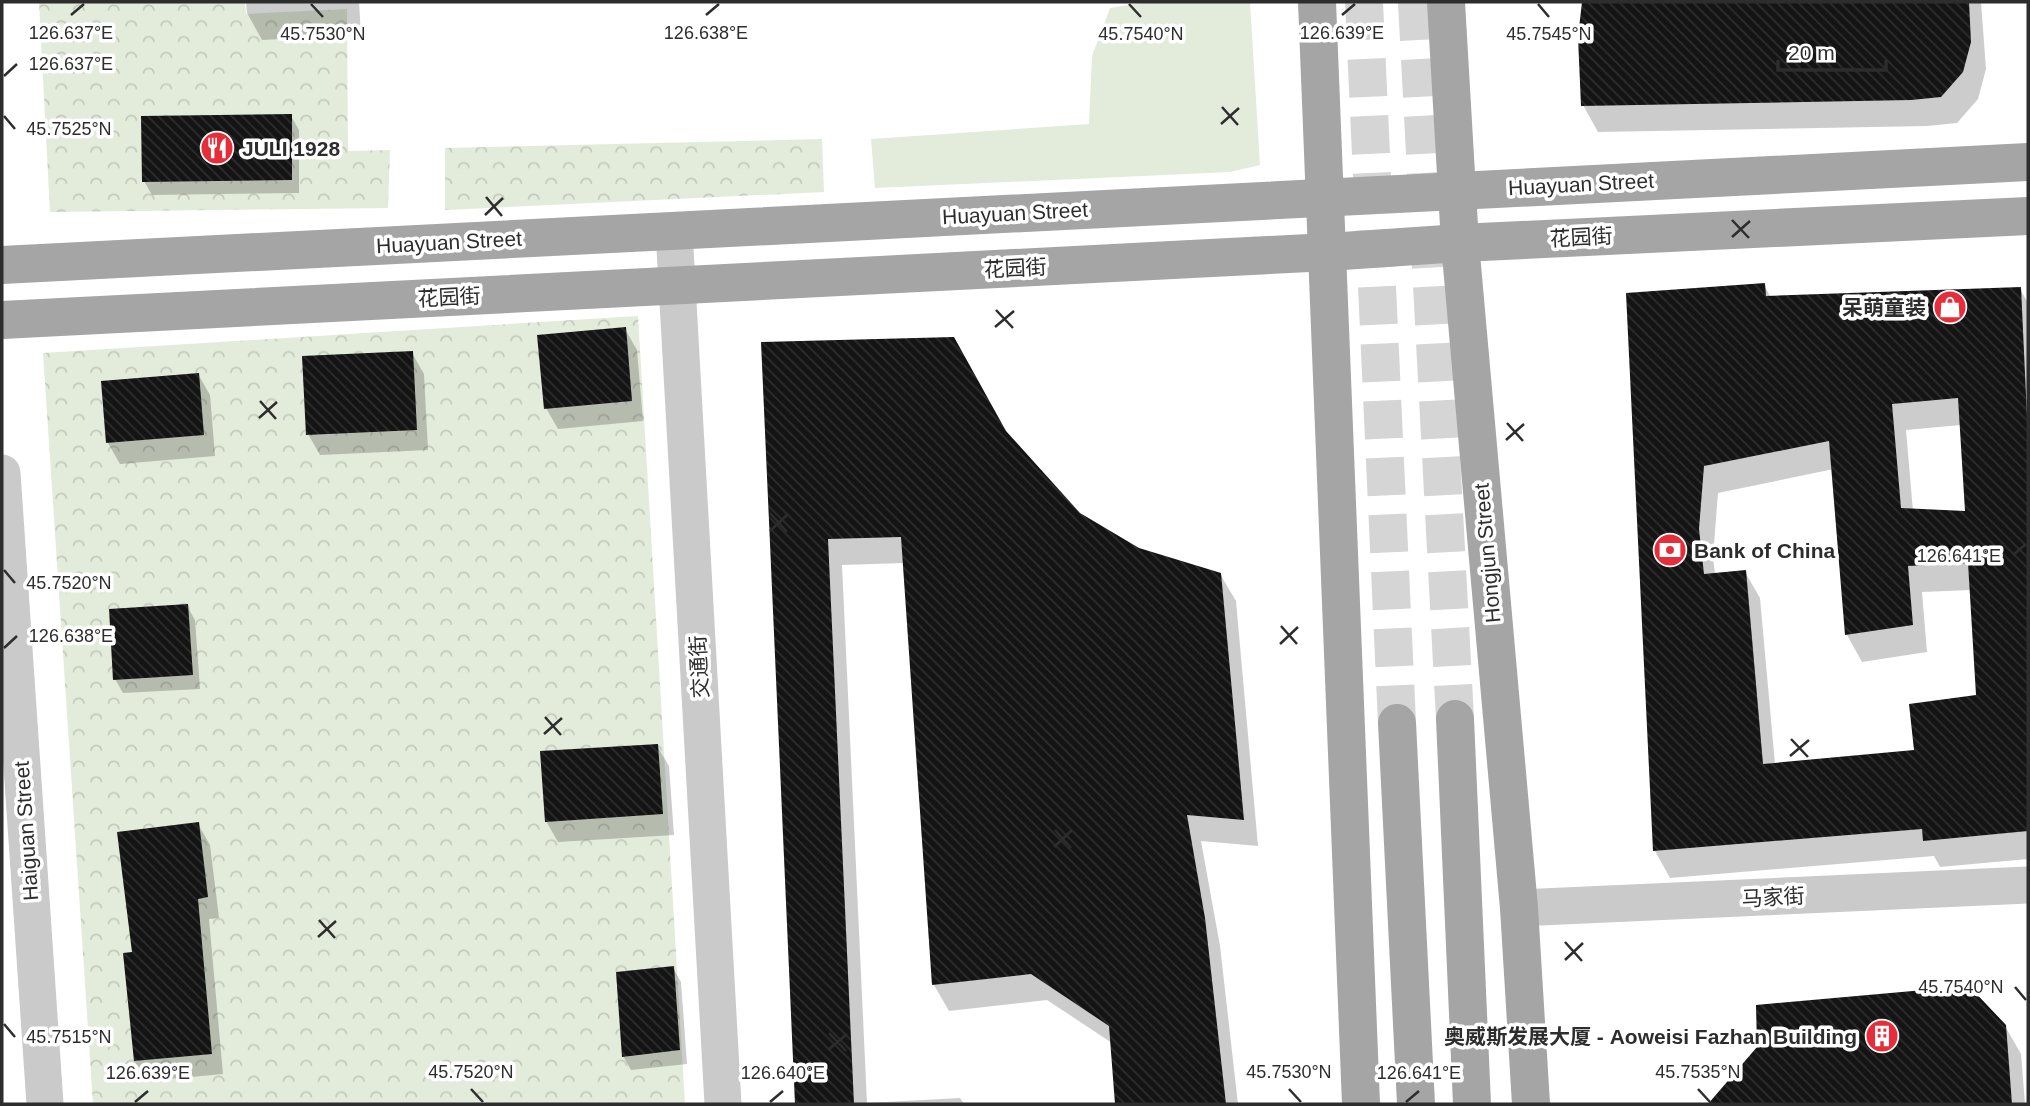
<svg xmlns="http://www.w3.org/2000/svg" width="2030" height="1106" viewBox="0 0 2030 1106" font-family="Helvetica,'Noto Sans SC',sans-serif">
<defs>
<pattern id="park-crowns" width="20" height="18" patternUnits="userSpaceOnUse" patternTransform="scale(1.75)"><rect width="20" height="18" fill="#e3ebda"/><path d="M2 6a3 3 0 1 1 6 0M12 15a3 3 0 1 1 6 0" fill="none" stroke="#c3cabb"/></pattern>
<pattern id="building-back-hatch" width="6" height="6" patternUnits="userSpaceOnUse" patternTransform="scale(1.75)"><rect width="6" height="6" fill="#141414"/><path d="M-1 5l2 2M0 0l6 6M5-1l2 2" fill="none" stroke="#2e2e2e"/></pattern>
</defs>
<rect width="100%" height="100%" fill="#fff"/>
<path fill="#e3ebda" d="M 1147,2 L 1250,2 L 1260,165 L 1230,172 L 875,188 L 871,139 L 1089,124 L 1092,56 L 1110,8 Z"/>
<g fill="url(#park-crowns)">
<path d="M 39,2 L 245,2 L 246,14 L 347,9 L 348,151 L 390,150 L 388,208 L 50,212 Z"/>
<path d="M 822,139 L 824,192 L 445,210 L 445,148 Z"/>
<path d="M 638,316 L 685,1104 L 93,1104 L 43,353 Z"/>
</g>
<g fill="#0003" fill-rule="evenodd">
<path d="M 246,2 L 359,2 L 361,35 L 262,40 L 247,13 Z"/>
<path d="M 1584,2 L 1981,2 L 1986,69 L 1978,99 L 1957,123 L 1927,126 L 1598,132 L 1583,105 L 1580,37 Z"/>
<path d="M 291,116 L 299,130 L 299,193 L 152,195 L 144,181 Z"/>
<path d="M 1764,285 L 1771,298 L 2020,289 L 2028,303 L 2028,859 L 1940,867 L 1934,856 L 1670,878 L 1655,851 L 1628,294 ZM 1961,425 L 1967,513 L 1913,511 L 1906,430 ZM 1834,469 L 1847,635 L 1862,662 L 1927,652 L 1922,592 L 1971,590 L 1977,696 L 1916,752 L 1775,764 L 1760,598 L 1745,572 L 1715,574 L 1713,557 L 1718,493 Z"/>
<path d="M 625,329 L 637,350 L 643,421 L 558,429 L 546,408 Z"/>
<path d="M 762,344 L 1006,434 L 1079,515 L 1139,550 L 1220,574 L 1236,601 L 1258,846 L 1201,841 L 1220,946 L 1238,1104 L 1117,1104 L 1112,1043 L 1047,1000 L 949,1011 L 934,985 L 904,563 L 842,565 L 867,1103 L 960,1098 L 964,1104 L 797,1104 Z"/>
<path d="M 412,353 L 424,374 L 428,450 L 320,455 L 308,434 Z"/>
<path d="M 198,374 L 210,395 L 215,456 L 120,464 L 108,443 Z"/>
<path d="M 187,606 L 195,620 L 200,689 L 123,693 L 115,679 Z"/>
<path d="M 657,746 L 669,766 L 674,835 L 558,842 L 546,821 Z"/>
<path d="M 198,824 L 210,845 L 219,918 L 209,919 L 223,1074 L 147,1081 L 135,1061 L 134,954 Z"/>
<path d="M 673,968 L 681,982 L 687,1064 L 631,1070 L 623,1056 Z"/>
<path d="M 2005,1026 L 2021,1054 L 2025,1104 L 1711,1104 L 1758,1047 Z"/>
</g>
<g fill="url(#building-back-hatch)" fill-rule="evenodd">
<path d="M 1582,2 L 1969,2 L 1971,42 L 1963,72 L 1941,97 L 1911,100 L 1581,106 L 1578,37 Z"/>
<path d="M 292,114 L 292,180 L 142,182 L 141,116 Z"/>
<path d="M 1765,283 L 1766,296 L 2021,287 L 2028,439 L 2028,831 L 1923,841 L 1922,829 L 1653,851 L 1626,293 ZM 1958,398 L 1965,511 L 1901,508 L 1892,404 ZM 1829,441 L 1845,635 L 1913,625 L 1908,566 L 1968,563 L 1976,695 L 1909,704 L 1914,750 L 1763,764 L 1746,570 L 1704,574 L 1699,529 L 1704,466 Z"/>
<path d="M 626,327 L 632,401 L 544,409 L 537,335 Z"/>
<path d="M 954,337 L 1006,431 L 1080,513 L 1139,548 L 1221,573 L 1244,820 L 1187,815 L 1205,918 L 1226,1104 L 1115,1104 L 1109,1026 L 1031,974 L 932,985 L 901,537 L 828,539 L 854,1104 L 795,1104 L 761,342 Z"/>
<path d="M 413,351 L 417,430 L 306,435 L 302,356 Z"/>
<path d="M 199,373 L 204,435 L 106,443 L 101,381 Z"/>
<path d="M 188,604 L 193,675 L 113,680 L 109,609 Z"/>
<path d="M 658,744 L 663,814 L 545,822 L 540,751 Z"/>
<path d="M 199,822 L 208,897 L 198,899 L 212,1054 L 134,1061 L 123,953 L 132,952 L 117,832 Z"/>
<path d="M 674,966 L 680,1050 L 622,1057 L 616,972 Z"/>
<path d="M 1969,986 L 2006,1025 L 2012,1104 L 1708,1104 L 1757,1047 L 1756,1005 Z"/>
</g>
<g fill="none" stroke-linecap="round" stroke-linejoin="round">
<g stroke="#d5d5d5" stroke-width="38" stroke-dasharray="38 19" stroke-linecap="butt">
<path d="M 1364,2 L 1397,723"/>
<path d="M 1417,2 L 1455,719"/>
</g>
<g stroke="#cacaca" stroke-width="37">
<path d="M 674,231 L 723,1104"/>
<path d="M 2,473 L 45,1104"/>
<path d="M 1519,908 L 2028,885"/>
</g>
<g stroke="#a5a5a5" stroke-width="38">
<path d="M 1317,2 L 1361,1104"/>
<path d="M 1446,2 L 1460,243 L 1519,908 L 1531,1104"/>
<path d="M 2,265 L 2028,162"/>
<path d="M 2,320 L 1328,252 L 1460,243 L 2028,216"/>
<path d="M 1455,719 L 1472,1104"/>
<path d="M 1397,723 L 1416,1104"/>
</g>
</g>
<path fill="none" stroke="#2d2d2d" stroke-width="2.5" d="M 311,4 L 323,17M 1129,4 L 1141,17M 1538,4 L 1549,17M 71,15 L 84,4M 706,15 L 719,4M 1342,15 L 1355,4M 4,76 L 17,64M 1222,107 L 1238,125M 4,116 L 15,129M 1221,124 L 1239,108M 486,197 L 502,216M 485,215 L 503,198M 1732,220 L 1749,238M 1732,237 L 1750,221M 996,310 L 1013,328M 995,327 L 1014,311M 260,401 L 276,419M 259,418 L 277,402M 1507,423 L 1523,441M 1506,440 L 1524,424M 770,513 L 787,532M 770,531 L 788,514M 2013,555 L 2026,544M 4,570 L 15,583M 1281,626 L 1297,644M 1280,644 L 1298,627M 4,648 L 17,636M 545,717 L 561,735M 544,734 L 562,718M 1791,739 L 1808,757M 1790,756 L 1809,740M 1055,830 L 1071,848M 1054,847 L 1072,830M 319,920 L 335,938M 318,937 L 336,921M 1565,942 L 1582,961M 1565,960 L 1583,943M 2015,987 L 2026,1000M 4,1024 L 15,1037M 829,1033 L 846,1051M 828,1050 L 847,1034M 471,1089 L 483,1102M 1289,1089 L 1301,1102M 1698,1089 L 1710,1102M 135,1102 L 148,1091M 770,1102 L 783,1091M 1406,1102 L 1419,1091"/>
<defs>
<symbol id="restaurant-disc" viewBox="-11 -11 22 22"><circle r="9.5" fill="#e52e3a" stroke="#fff"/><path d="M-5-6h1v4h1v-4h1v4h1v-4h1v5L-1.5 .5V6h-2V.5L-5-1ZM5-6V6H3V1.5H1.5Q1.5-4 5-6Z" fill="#fff"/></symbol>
<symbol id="shop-disc" viewBox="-11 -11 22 22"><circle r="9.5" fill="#e52e3a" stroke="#fff"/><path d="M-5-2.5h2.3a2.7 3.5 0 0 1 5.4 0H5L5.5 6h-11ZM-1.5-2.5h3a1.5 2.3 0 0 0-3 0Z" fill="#fff"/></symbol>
<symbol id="bank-disc" viewBox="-11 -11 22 22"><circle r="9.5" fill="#e52e3a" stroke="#fff"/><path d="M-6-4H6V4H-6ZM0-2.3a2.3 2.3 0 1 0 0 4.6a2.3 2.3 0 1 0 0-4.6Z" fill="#fff"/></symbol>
<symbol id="building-disc" viewBox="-11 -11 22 22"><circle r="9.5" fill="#e52e3a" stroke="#fff"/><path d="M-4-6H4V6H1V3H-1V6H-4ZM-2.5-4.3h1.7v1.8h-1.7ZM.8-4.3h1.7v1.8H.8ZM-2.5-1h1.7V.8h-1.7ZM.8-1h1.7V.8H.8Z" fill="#fff"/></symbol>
</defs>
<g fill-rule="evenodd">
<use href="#restaurant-disc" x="198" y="129" width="38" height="38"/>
<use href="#shop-disc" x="1931" y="288" width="38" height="38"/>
<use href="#bank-disc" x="1651" y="531" width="38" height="38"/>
<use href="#building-disc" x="1863" y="1017" width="38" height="38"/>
</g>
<g text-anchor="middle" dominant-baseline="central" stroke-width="7" stroke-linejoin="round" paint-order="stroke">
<g font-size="21" font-weight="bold" fill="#2d2d2d" stroke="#fff" text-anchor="start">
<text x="242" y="148">JULI 1928</text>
<text x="1926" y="307" text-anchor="end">呆萌童装</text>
<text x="1694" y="550">Bank of China</text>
<text x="1857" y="1036" text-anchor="end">奥威斯发展大厦 - Aoweisi Fazhan Building</text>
</g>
<g font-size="21" fill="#2d2d2d" stroke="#fff">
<text transform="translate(1581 184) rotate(-3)">Huayuan Street</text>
<text transform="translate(1015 213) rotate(-3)">Huayuan Street</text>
<text transform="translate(1581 237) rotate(-3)">花园街</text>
<text transform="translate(449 242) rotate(-3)">Huayuan Street</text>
<text transform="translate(1015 268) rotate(-3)">花园街</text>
<text transform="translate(449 297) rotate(-3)">花园街</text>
<text transform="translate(1487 553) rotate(-95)">Hongjun Street</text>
<text transform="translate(699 667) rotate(-93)">交通街</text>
<text transform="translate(26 831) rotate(-94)">Haiguan Street</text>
<text transform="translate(1773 897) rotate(-3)">马家街</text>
</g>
</g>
<g font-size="18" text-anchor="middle" fill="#2d2d2d" stroke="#fff" stroke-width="7" stroke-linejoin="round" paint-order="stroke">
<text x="706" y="39">126.638°E</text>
<text x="71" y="39">126.637°E</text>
<text x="1342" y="39">126.639°E</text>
<text x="323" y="40">45.7530°N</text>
<text x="1141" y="40">45.7540°N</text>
<text x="1549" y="40">45.7545°N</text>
<text x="71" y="70">126.637°E</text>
<text x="69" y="135">45.7525°N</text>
<text x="1959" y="562">126.641°E</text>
<text x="69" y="589">45.7520°N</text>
<text x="71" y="642">126.638°E</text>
<text x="1961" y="993">45.7540°N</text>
<text x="69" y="1043">45.7515°N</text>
<text x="471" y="1078">45.7520°N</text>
<text x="1289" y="1078">45.7530°N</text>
<text x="1698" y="1078">45.7535°N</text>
<text x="148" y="1079">126.639°E</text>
<text x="783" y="1079">126.640°E</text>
<text x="1419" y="1079">126.641°E</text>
</g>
<rect width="2030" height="1106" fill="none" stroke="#2d2d2d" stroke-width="7"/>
<path d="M1778 60v10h108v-10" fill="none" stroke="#2d2d2d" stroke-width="3.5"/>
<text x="1788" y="60" font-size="21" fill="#2d2d2d" stroke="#ffffff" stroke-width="5" paint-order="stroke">20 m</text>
</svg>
